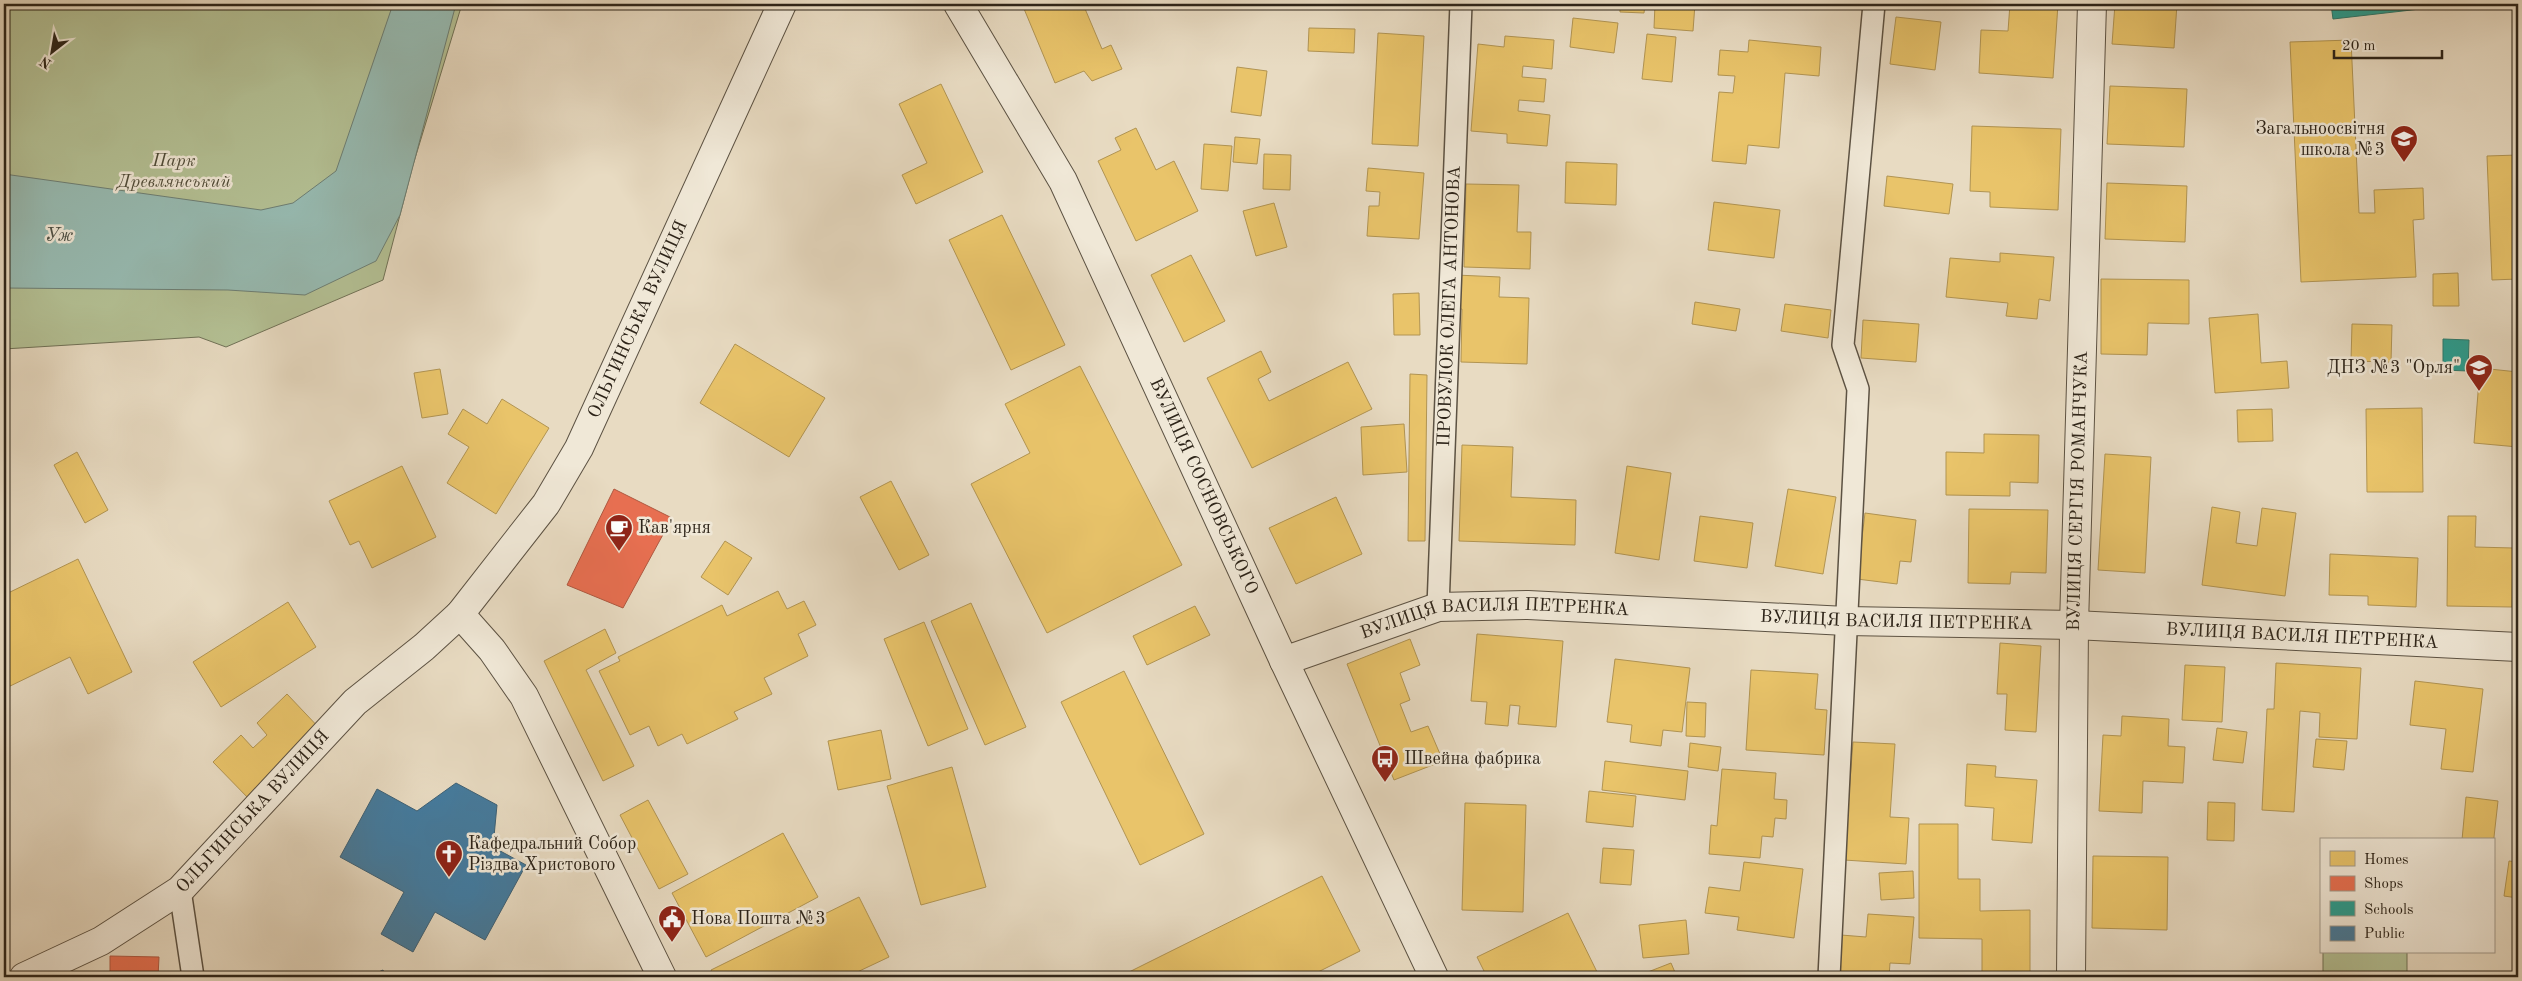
<svg xmlns="http://www.w3.org/2000/svg" width="2522" height="981" viewBox="0 0 2522 981" font-family="'Old Standard TT',serif">
<rect width="100%" height="100%" fill="#e8dbc2"/>
<filter id="stains"><feTurbulence type="fractalNoise" baseFrequency=".004" numOctaves="4"/><feColorMatrix values="0 0 0 0 .2 0 0 0 0 .09 0 0 0 0 .02 0 0 0 .5 -.17"/></filter>
<radialGradient id="worn" r=".72"><stop offset=".6" stop-color="#630" stop-opacity="0"/><stop offset="1" stop-color="#630" stop-opacity=".3"/></radialGradient>
<g fill="#b4c195" stroke="#707257">
<path d="M 4,4 L 462,4 L 413,165 L 383,280 L 226,347 L 199,337 L 4,349 Z"/>
<rect x="2323" y="952" width="84" height="25"/>
</g>
<path fill="#97bbb2" stroke="#6d7f75" d="M 393,4 L 456,4 L 400,215 L 376,261 L 305,295 L 228,290 L 4,288 L 4,174 L 261,210 L 293,203 L 336,171 Z"/>
<g fill="#e9c46a" stroke="#b19452">
<path d="M 1022,4 L 1083,4 L 1102,49 L 1111,45 L 1122,69 L 1092,81 L 1084,71 L 1055,83 Z"/>
<rect x="1239" y="4" width="31" height="3"/>
<path d="M 1620,4 L 1645,4 L 1644,13 L 1620,12 Z"/>
<path d="M 1655,4 L 1695,4 L 1693,31 L 1654,28 Z"/>
<path d="M 2010,4 L 2058,4 L 2053,78 L 1979,73 L 1981,30 L 2008,31 Z"/>
<path d="M 2115,4 L 2177,4 L 2174,48 L 2112,44 Z"/>
<path d="M 1896,17 L 1941,22 L 1935,70 L 1890,64 Z"/>
<path d="M 1573,18 L 1618,23 L 1614,53 L 1570,47 Z"/>
<path d="M 1309,28 L 1355,29 L 1354,53 L 1308,51 Z"/>
<path d="M 1378,33 L 1424,36 L 1418,146 L 1372,144 Z"/>
<path d="M 1647,34 L 1676,37 L 1672,82 L 1642,79 Z"/>
<path d="M 1505,36 L 1554,40 L 1552,69 L 1523,66 L 1522,77 L 1546,79 L 1544,102 L 1519,100 L 1518,111 L 1550,115 L 1547,146 L 1507,143 L 1507,134 L 1471,131 L 1478,44 L 1504,47 Z"/>
<path d="M 1749,40 L 1821,47 L 1819,76 L 1785,73 L 1779,148 L 1748,145 L 1746,164 L 1712,161 L 1719,92 L 1733,93 L 1735,76 L 1718,75 L 1720,50 L 1748,52 Z"/>
<path d="M 2351,40 L 2359,213 L 2375,213 L 2374,190 L 2423,188 L 2424,219 L 2413,220 L 2416,277 L 2301,282 L 2290,42 Z"/>
<path d="M 1237,67 L 1267,71 L 1261,116 L 1231,112 Z"/>
<path d="M 941,84 L 983,172 L 916,204 L 902,175 L 927,163 L 899,104 Z"/>
<path d="M 2110,86 L 2187,89 L 2184,147 L 2107,144 Z"/>
<path d="M 1972,126 L 2061,129 L 2058,210 L 1990,207 L 1990,192 L 1970,191 Z"/>
<path d="M 1136,128 L 1156,170 L 1174,161 L 1198,211 L 1136,241 L 1098,161 L 1121,150 L 1115,138 Z"/>
<path d="M 1235,137 L 1260,139 L 1257,164 L 1233,162 Z"/>
<path d="M 1204,144 L 1232,146 L 1228,191 L 1201,189 Z"/>
<path d="M 1264,154 L 1291,155 L 1290,190 L 1263,189 Z"/>
<path d="M 2518,155 L 2518,279 L 2492,280 L 2487,156 Z"/>
<path d="M 1566,162 L 1617,164 L 1616,205 L 1565,203 Z"/>
<path d="M 1368,168 L 1424,173 L 1419,239 L 1367,236 L 1369,206 L 1379,206 L 1380,192 L 1366,191 Z"/>
<path d="M 1887,176 L 1953,184 L 1949,214 L 1884,206 Z"/>
<path d="M 2107,183 L 2187,186 L 2185,242 L 2105,239 Z"/>
<path d="M 1466,184 L 1519,185 L 1517,232 L 1531,232 L 1530,269 L 1464,267 Z"/>
<path d="M 1714,202 L 1780,210 L 1774,258 L 1708,250 Z"/>
<path d="M 1274,203 L 1287,247 L 1256,256 L 1243,211 Z"/>
<path d="M 1002,215 L 1065,345 L 1011,370 L 949,240 Z"/>
<path d="M 2000,253 L 2054,257 L 2050,301 L 2039,299 L 2037,319 L 2006,316 L 2008,303 L 1946,297 L 1950,258 L 2000,262 Z"/>
<path d="M 1191,255 L 1225,321 L 1184,342 L 1151,275 Z"/>
<path d="M 2458,273 L 2459,306 L 2433,306 L 2433,274 Z"/>
<path d="M 1456,275 L 1500,277 L 1499,297 L 1529,298 L 1527,364 L 1461,362 L 1462,309 L 1455,309 Z"/>
<path d="M 2101,279 L 2189,280 L 2189,324 L 2148,323 L 2147,355 L 2101,354 Z"/>
<path d="M 1419,293 L 1420,335 L 1394,335 L 1393,294 Z"/>
<path d="M 1695,302 L 1740,309 L 1736,331 L 1692,324 Z"/>
<path d="M 1785,304 L 1831,310 L 1828,338 L 1781,331 Z"/>
<path d="M 2258,314 L 2261,363 L 2287,361 L 2289,388 L 2215,393 L 2209,318 Z"/>
<path d="M 1863,320 L 1919,324 L 1916,362 L 1861,358 Z"/>
<path d="M 2352,324 L 2392,325 L 2391,362 L 2351,361 Z"/>
<path d="M 735,344 L 825,398 L 789,457 L 700,403 Z"/>
<path d="M 1261,351 L 1271,372 L 1258,379 L 1269,401 L 1348,362 L 1372,409 L 1252,468 L 1207,378 Z"/>
<path d="M 1080,366 L 1182,565 L 1047,633 L 971,484 L 1030,453 L 1005,404 Z"/>
<path d="M 2480,368 L 2518,372 L 2518,447 L 2474,443 Z"/>
<path d="M 440,369 L 448,414 L 422,418 L 414,373 Z"/>
<path d="M 1410,374 L 1427,375 L 1425,541 L 1408,541 Z"/>
<path d="M 502,399 L 549,428 L 496,514 L 447,483 L 469,447 L 448,434 L 463,409 L 487,424 Z"/>
<path d="M 2422,408 L 2423,492 L 2367,492 L 2366,409 Z"/>
<path d="M 2272,409 L 2273,441 L 2238,442 L 2237,410 Z"/>
<path d="M 1404,424 L 1407,472 L 1363,475 L 1361,427 Z"/>
<path d="M 1984,434 L 2039,435 L 2038,483 L 2010,482 L 2010,496 L 1946,495 L 1946,452 L 1984,453 Z"/>
<path d="M 1462,445 L 1513,447 L 1511,497 L 1576,500 L 1575,545 L 1459,541 Z"/>
<path d="M 77,452 L 108,510 L 85,523 L 54,465 Z"/>
<path d="M 2105,454 L 2151,457 L 2145,573 L 2098,570 Z"/>
<path d="M 402,466 L 436,537 L 372,568 L 359,541 L 350,545 L 329,501 Z"/>
<path d="M 1627,466 L 1671,473 L 1659,560 L 1615,553 Z"/>
<path d="M 891,481 L 929,555 L 899,570 L 860,497 Z"/>
<path d="M 1788,489 L 1836,497 L 1823,574 L 1775,566 Z"/>
<path d="M 1336,497 L 1362,554 L 1296,584 L 1269,528 Z"/>
<path d="M 2212,507 L 2240,512 L 2236,543 L 2257,546 L 2262,508 L 2296,513 L 2285,596 L 2202,585 Z"/>
<path d="M 1969,509 L 2048,510 L 2046,573 L 2011,572 L 2010,584 L 1968,583 Z"/>
<path d="M 1865,513 L 1916,520 L 1911,562 L 1900,561 L 1897,584 L 1857,579 Z"/>
<path d="M 1700,516 L 1753,523 L 1747,568 L 1694,561 Z"/>
<path d="M 2448,516 L 2476,516 L 2475,547 L 2513,548 L 2512,607 L 2447,606 Z"/>
<path d="M 725,541 L 752,558 L 728,595 L 701,577 Z"/>
<path d="M 2330,554 L 2418,558 L 2416,607 L 2368,605 L 2368,596 L 2329,595 Z"/>
<path d="M 78,559 L 132,672 L 88,694 L 70,657 L 4,689 L 4,595 Z"/>
<path d="M 778,591 L 787,609 L 804,601 L 816,625 L 798,634 L 808,656 L 764,678 L 772,694 L 734,712 L 738,719 L 687,744 L 682,734 L 658,746 L 649,726 L 630,735 L 599,671 L 620,661 L 618,657 L 722,605 L 727,616 Z"/>
<path d="M 288,602 L 316,647 L 221,707 L 193,662 Z"/>
<path d="M 971,603 L 1026,727 L 985,745 L 931,621 Z"/>
<path d="M 1195,606 L 1210,635 L 1147,665 L 1133,636 Z"/>
<path d="M 924,622 L 968,729 L 928,746 L 884,639 Z"/>
<path d="M 605,629 L 616,653 L 586,670 L 634,766 L 603,781 L 544,661 Z"/>
<path d="M 1477,634 L 1563,641 L 1556,727 L 1518,724 L 1520,706 L 1510,705 L 1508,726 L 1485,724 L 1487,702 L 1471,701 Z"/>
<path d="M 1410,639 L 1420,665 L 1400,673 L 1410,700 L 1400,704 L 1411,732 L 1428,726 L 1443,761 L 1394,780 L 1347,664 Z"/>
<path d="M 2000,643 L 2041,646 L 2036,732 L 2005,730 L 2007,694 L 1997,694 Z"/>
<path d="M 1615,659 L 1690,668 L 1682,732 L 1663,730 L 1661,746 L 1630,742 L 1632,725 L 1607,722 Z"/>
<path d="M 2276,663 L 2361,668 L 2357,739 L 2319,737 L 2320,713 L 2300,711 L 2294,812 L 2262,810 L 2267,709 L 2274,709 Z"/>
<path d="M 2185,665 L 2225,667 L 2222,722 L 2182,720 Z"/>
<path d="M 1751,670 L 1818,674 L 1815,709 L 1827,710 L 1824,755 L 1746,750 Z"/>
<path d="M 1124,671 L 1204,834 L 1140,865 L 1061,702 Z"/>
<path d="M 2415,681 L 2483,689 L 2473,772 L 2441,769 L 2446,729 L 2410,725 Z"/>
<path d="M 287,694 L 323,732 L 251,801 L 213,762 L 241,735 L 253,748 L 267,735 L 257,723 Z"/>
<path d="M 1687,702 L 1706,703 L 1705,737 L 1686,736 Z"/>
<path d="M 2122,716 L 2169,719 L 2168,746 L 2185,747 L 2183,783 L 2143,781 L 2142,813 L 2099,811 L 2103,735 L 2121,736 Z"/>
<path d="M 2217,728 L 2247,732 L 2243,763 L 2213,760 Z"/>
<path d="M 881,730 L 891,779 L 838,790 L 828,741 Z"/>
<path d="M 2316,739 L 2347,741 L 2344,770 L 2313,767 Z"/>
<path d="M 1853,742 L 1895,744 L 1890,817 L 1909,818 L 1906,864 L 1844,860 Z"/>
<path d="M 1690,743 L 1721,747 L 1718,771 L 1688,767 Z"/>
<path d="M 1605,761 L 1688,771 L 1685,800 L 1602,790 Z"/>
<path d="M 1967,764 L 1996,766 L 1995,777 L 2037,780 L 2032,843 L 1992,840 L 1994,808 L 1965,806 Z"/>
<path d="M 952,767 L 986,887 L 921,905 L 887,786 Z"/>
<path d="M 1722,769 L 1776,773 L 1774,799 L 1787,800 L 1786,819 L 1775,818 L 1773,837 L 1762,836 L 1760,858 L 1709,854 L 1711,825 L 1717,826 Z"/>
<path d="M 1589,791 L 1636,796 L 1633,827 L 1586,822 Z"/>
<path d="M 2466,797 L 2498,801 L 2493,846 L 2493,840 L 2462,840 Z"/>
<path d="M 648,800 L 688,874 L 659,889 L 620,815 Z"/>
<path d="M 2208,802 L 2235,803 L 2234,841 L 2207,840 Z"/>
<path d="M 1465,803 L 1526,805 L 1523,912 L 1462,910 Z"/>
<path d="M 1919,824 L 1958,824 L 1958,879 L 1980,879 L 1980,911 L 2030,910 L 2030,977 L 1982,977 L 1982,939 L 1919,938 Z"/>
<path d="M 783,833 L 818,897 L 706,957 L 672,893 Z"/>
<path d="M 1603,848 L 1634,850 L 1631,885 L 1600,883 Z"/>
<path d="M 2093,856 L 2168,857 L 2167,930 L 2092,928 Z"/>
<path d="M 2509,861 L 2518,862 L 2518,898 L 2504,896 Z"/>
<path d="M 1744,862 L 1803,869 L 1794,938 L 1737,930 L 1739,917 L 1705,913 L 1709,887 L 1740,891 Z"/>
<path d="M 1913,871 L 1914,898 L 1881,900 L 1879,873 Z"/>
<path d="M 1322,876 L 1360,951 L 1308,977 L 1119,977 Z"/>
<path d="M 859,897 L 889,957 L 853,974 L 854,977 L 714,977 L 711,970 Z"/>
<path d="M 1568,913 L 1599,976 L 1487,977 L 1477,957 Z"/>
<path d="M 1868,914 L 1914,917 L 1910,964 L 1890,963 L 1889,977 L 1838,977 L 1841,935 L 1866,937 Z"/>
<path d="M 1686,920 L 1689,954 L 1643,958 L 1639,925 Z"/>
<path d="M 1671,963 L 1677,977 L 1635,977 Z"/>
</g>
<g fill="#e76f51" stroke="#af5840">
<path d="M 614,489 L 672,518 L 623,608 L 567,585 Z"/>
<path d="M 110,956 L 159,957 L 158,977 L 110,977 Z"/>
</g>
<g fill="#2a9d8f" stroke="#2b796c">
<path d="M 2331,4 L 2419,4 L 2420,9 L 2333,19 Z"/>
<path d="M 2443,339 L 2469,340 L 2468,371 L 2443,370 Z"/>
</g>
<g fill="#457b9d" stroke="#3e6175">
<path d="M 456,783 L 497,805 L 493,847 L 526,865 L 485,940 L 435,912 L 413,952 L 381,934 L 404,892 L 340,857 L 377,789 L 417,811 Z"/>
<path d="M 383,970 L 386,977 L 367,977 Z"/>
</g>
<g fill="none" stroke-linecap="round" stroke-linejoin="round">
<defs>
<g id="service">
<path id="s1" d="M 1438,607 L 1461,4"/>
<path d="M 180,890 L 193,977"/>
<path d="M 1829,977 L 1858,389 L 1843,345 L 1874,4"/>
</g>
<g id="minor">
<path d="M 460,614 L 492,650 L 524,696 L 662,977"/>
<path id="s2" d="M 1284,661 L 1438,607 L 1528,605 L 1846,621 L 2074,625 L 2518,647"/>
<path id="s3" d="M 24,977 L 101,941 L 180,890 L 355,702 L 424,647 L 460,614 L 546,504 L 579,448 L 782,4"/>
<path id="s4" d="M 2071,977 L 2074,625 L 2092,4"/>
</g>
<g id="tertiary">
<path id="s5" d="M 958,4 L 1063,181 L 1284,661 L 1434,977"/>
</g>
</defs>
<use href="#service" stroke="#5c5243" stroke-width="24"/>
<use href="#minor" stroke="#5c5243" stroke-width="30"/>
<use href="#tertiary" stroke="#5c5243" stroke-width="30"/>
<use href="#service" stroke="#f0e8d7" stroke-width="21"/>
<use href="#minor" stroke="#f0e8d7" stroke-width="28"/>
<use href="#tertiary" stroke="#f0e8d7" stroke-width="28"/>
</g>
<defs>
<symbol id="school-pin" viewBox="-11 -11 22 30"><path d="M0 17L-7.5 6A9.5 9.5 0 1 1 7.5 6Z" fill="#8f2418" stroke="#f0e8d7"/><path d="M0-5L7-2L0 1L-7-2ZM-4 1L0 2.5L4 1V4Q0 6-4 4Z" fill="#fff"/></symbol>
<symbol id="cafe-pin" viewBox="-11 -11 22 30"><path d="M0 17L-7.5 6A9.5 9.5 0 1 1 7.5 6Z" fill="#8f2418" stroke="#f0e8d7"/><path d="M-5.5-4.5H6V0H3Q3 3.5 0 3.5H-2.5Q-5.5 3.5-5.5 0ZM3-3.2v2h1.7v-2ZM-6 4.5H4V6H-6Z" fill="#fff"/></symbol>
<symbol id="bus-pin" viewBox="-11 -11 22 30"><path d="M0 17L-7.5 6A9.5 9.5 0 1 1 7.5 6Z" fill="#8f2418" stroke="#f0e8d7"/><path d="M-5-6H5V4H4V6H2V4H-2V6H-4V4H-5ZM-3.5-4V0h7V-4ZM-3.5 1.2v1.5H-2V1.2ZM2 1.2v1.5H3.5V1.2Z" fill="#fff"/></symbol>
<symbol id="church-pin" viewBox="-11 -11 22 30"><path d="M0 17L-7.5 6A9.5 9.5 0 1 1 7.5 6Z" fill="#8f2418" stroke="#f0e8d7"/><path d="M-1.2-6h2.4v3.5h3.3v2.4h-3.3V6h-2.4V-.1h-3.3v-2.4h3.3Z" fill="#fff"/></symbol>
<symbol id="civic-pin" viewBox="-11 -11 22 30"><path d="M0 17L-7.5 6A9.5 9.5 0 1 1 7.5 6Z" fill="#8f2418" stroke="#f0e8d7"/><path d="M-.6-6.5H3V-4.5H.6V-3L4-1V1h2V6H-6V1h2V-1L-.6-3ZM-1.2 2.5V6h2.4V2.5Z" fill="#fff"/></symbol>
</defs>
<g fill-rule="evenodd">
<use href="#school-pin" x="2388" y="123" width="32" height="43"/>
<use href="#school-pin" x="2463" y="352" width="32" height="43"/>
<use href="#cafe-pin" x="603" y="512" width="32" height="43"/>
<use href="#bus-pin" x="1369" y="743" width="32" height="43"/>
<use href="#church-pin" x="433" y="838" width="32" height="43"/>
<use href="#civic-pin" x="656" y="903" width="32" height="43"/>
</g>
<g text-anchor="middle" dominant-baseline="central" stroke-width="5" stroke-linejoin="round" paint-order="stroke">
<g font-size="18" fill="#2d2419" stroke="#f0e8d7" text-anchor="start">
<text x="2385" y="129" text-anchor="end">Загальноосвітня<tspan x="2385" dy="21">школа №3</tspan></text>
<text x="2460" y="368" text-anchor="end">ДНЗ №3 "Орля"</text>
<text x="638" y="528">Кав'ярня</text>
<text x="1404" y="759">Швейна фабрика</text>
<text x="468" y="844">Кафедральний Собор<tspan x="468" dy="21">Різдва Христового</tspan></text>
<text x="691" y="919">Нова Пошта №3</text>
</g>
<g font-size="18" font-style="italic" fill="#4f4b38" stroke="#f0e8d7">
<text x="174" y="161">Парк<tspan x="174" dy="21">Древлянський</tspan></text>
</g>
<g font-size="18" fill="#2d2419" stroke="#f0e8d7">
<text stroke="none"><textPath href="#s1" startOffset="301">ПРОВУЛОК ОЛЕГА АНТОНОВА</textPath></text>
<text stroke="none"><textPath href="#s3" startOffset="919">ОЛЬГИНСЬКА ВУЛИЦЯ</textPath></text>
<text stroke="none"><textPath href="#s5" startOffset="542">ВУЛИЦЯ СОСНОВСЬКОГО</textPath></text>
<text stroke="none"><textPath href="#s4" startOffset="486">ВУЛИЦЯ СЕРГІЯ РОМАНЧУКА</textPath></text>
<text stroke="none"><textPath href="#s2" startOffset="622">ВУЛИЦЯ ВАСИЛЯ ПЕТРЕНКА</textPath></text>
<text stroke="none"><textPath href="#s2" startOffset="218">ВУЛИЦЯ ВАСИЛЯ ПЕТРЕНКА</textPath></text>
<text stroke="none"><textPath href="#s2" startOffset="1028">ВУЛИЦЯ ВАСИЛЯ ПЕТРЕНКА</textPath></text>
<text stroke="none"><textPath href="#s3" startOffset="286">ОЛЬГИНСЬКА ВУЛИЦЯ</textPath></text>
</g>
<g font-size="19" font-style="italic" fill="#4d5147" stroke="#f0e8d7">
<text x="59" y="236">Уж</text>
</g>
</g>
<rect width="2522" height="981" fill="none" stroke="#e8dbc2" stroke-width="20"/>
<rect x="5" y="5" width="2512" height="971" fill="none" stroke="#2d2419" stroke-width="2.5"/>
<rect x="10" y="10" width="2502" height="961" fill="none" stroke="#2d2419"/>
<rect x="2320" y="838" width="175" height="115" fill="#f0e8d7" stroke="#a29a8b"/>
<rect x="2330" y="851" width="25" height="15" fill="#e9c46a" stroke="#a29a8b"/>
<text x="2364" y="864" font-size="15" fill="#2d2419">Homes</text>
<rect x="2330" y="876" width="25" height="15" fill="#e76f51" stroke="#a29a8b"/>
<text x="2364" y="888" font-size="15" fill="#2d2419">Shops</text>
<rect x="2330" y="901" width="25" height="15" fill="#2a9d8f" stroke="#a29a8b"/>
<text x="2364" y="914" font-size="15" fill="#2d2419">Schools</text>
<rect x="2330" y="926" width="25" height="15" fill="#457b9d" stroke="#a29a8b"/>
<text x="2364" y="938" font-size="15" fill="#2d2419">Public</text>
<g transform="translate(52 52) rotate(211)" stroke="#f0e8d7" stroke-width="4" paint-order="stroke">
<path d="M0-4L9 19L0 12L-9 19Z" fill="#2d2419"/>
<text y="-8" font-size="14" font-weight="bold" text-anchor="middle" fill="#2d2419">N</text>
</g>
<path d="M2334 50v8h108v-8" fill="none" stroke="#2d2419" stroke-width="2.5"/>
<text x="2342" y="50" font-size="15" fill="#2d2419" stroke="#f0e8d7" stroke-width="4" paint-order="stroke">20 m</text>
<rect width="100%" height="100%" filter="url(#stains)"/>
<rect width="100%" height="100%" fill="url(#worn)"/>
</svg>
